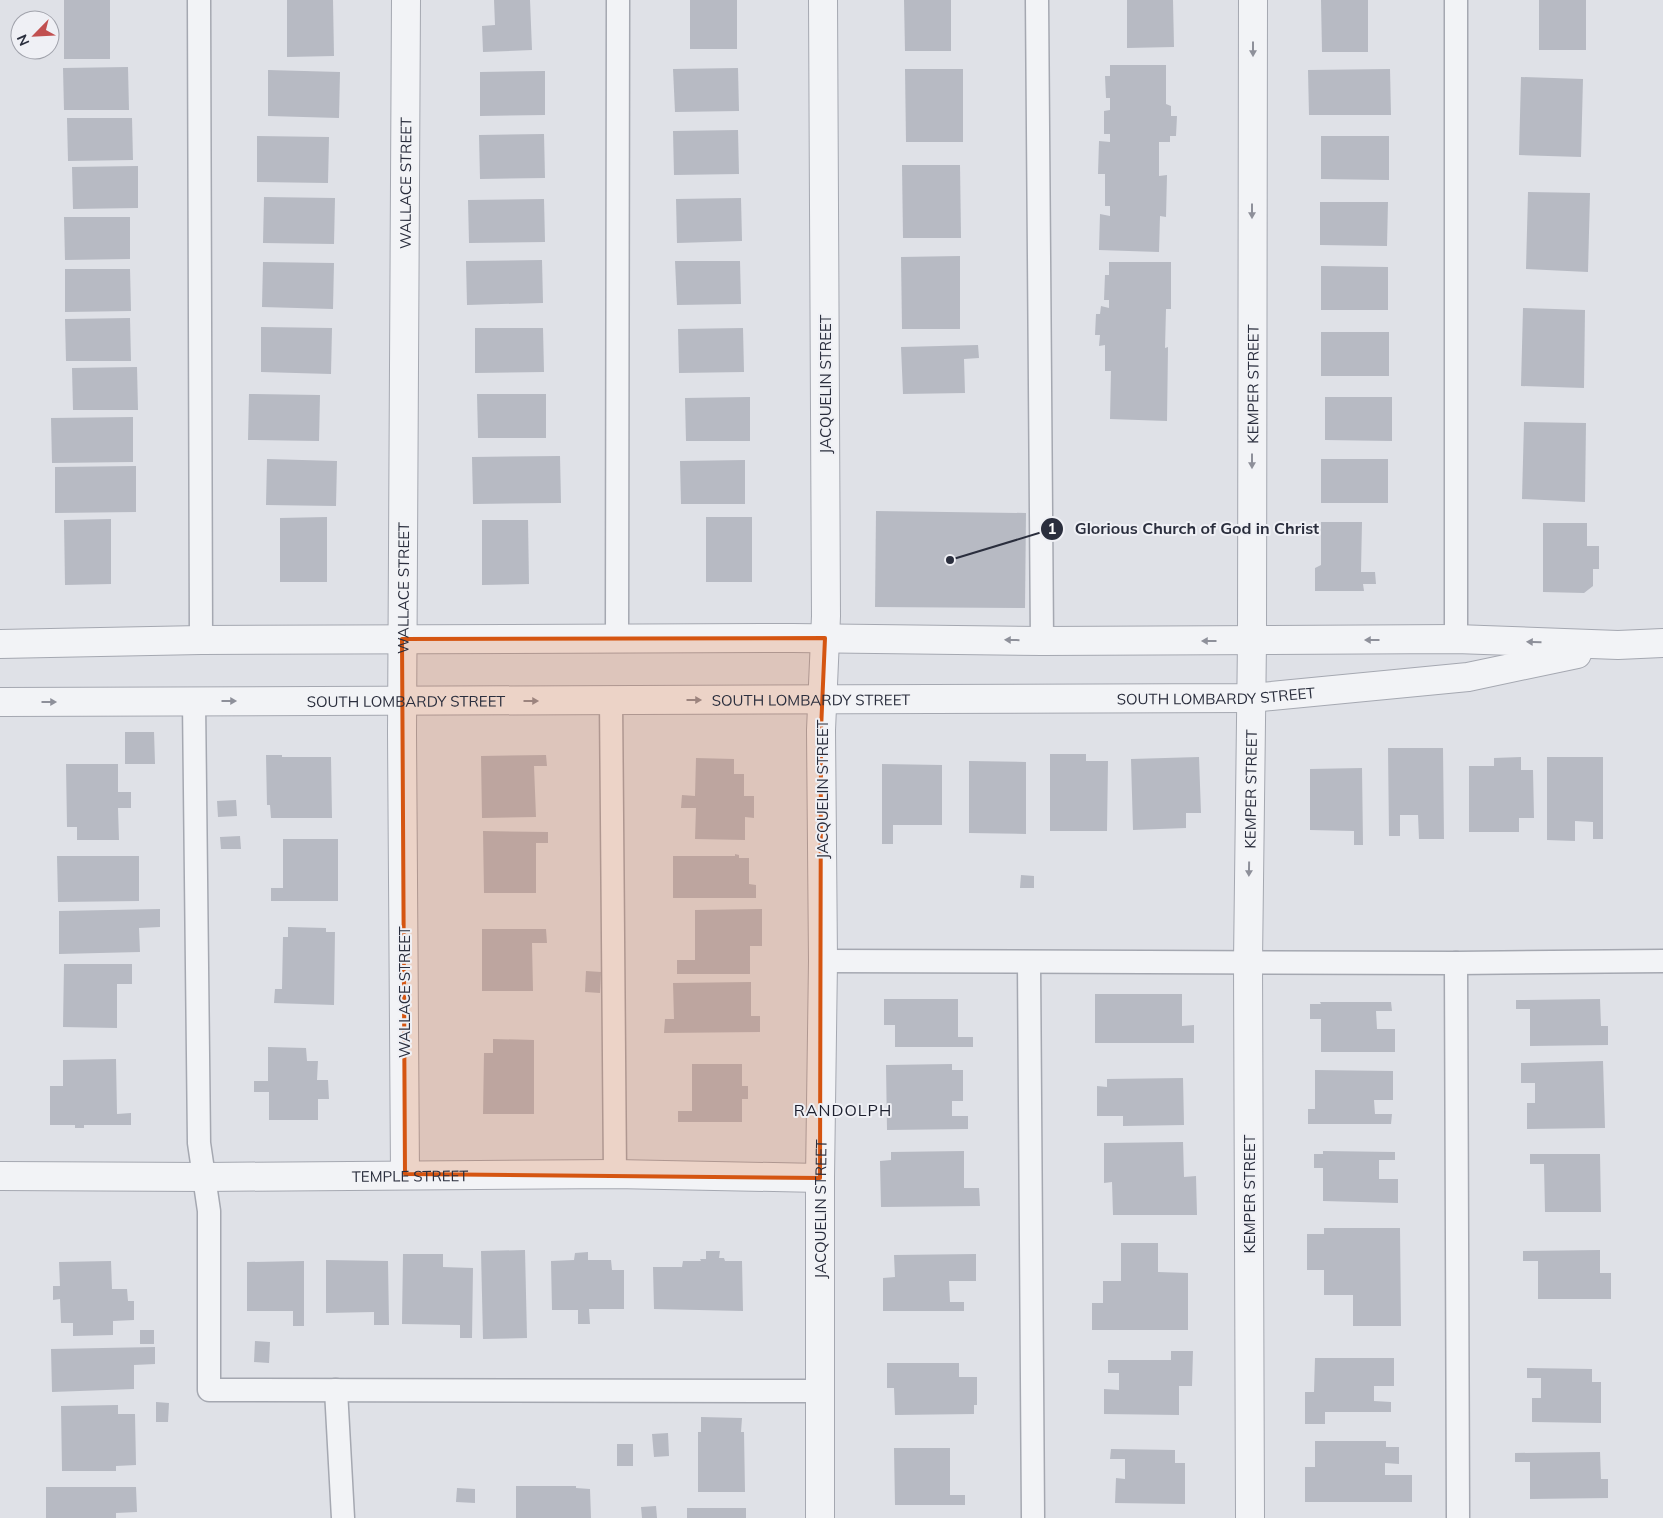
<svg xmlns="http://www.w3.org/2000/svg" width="1663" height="1518" viewBox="0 0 1663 1518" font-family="Mulish,sans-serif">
<rect width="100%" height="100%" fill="#dfe1e7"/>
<g fill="#b7bac3">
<rect x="64" y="0" width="46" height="59"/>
<path d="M 287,0 L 333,0 L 334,56 L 287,57 Z"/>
<path d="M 494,0 L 530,0 L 532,50 L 483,52 L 482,26 L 495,25 Z"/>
<rect x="690" y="0" width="47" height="49"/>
<path d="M 904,0 L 951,0 L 951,51 L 905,51 Z"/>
<path d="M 1127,0 L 1173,0 L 1174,47 L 1127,48 Z"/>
<path d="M 1321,0 L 1368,0 L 1368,52 L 1322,52 Z"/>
<rect x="1539" y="0" width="47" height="50"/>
<path d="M 1110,65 L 1166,65 L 1166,104 L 1171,106 L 1171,116 L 1177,116 L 1176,136 L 1170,136 L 1170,142 L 1159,142 L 1159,176 L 1167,175 L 1166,217 L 1160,216 L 1159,252 L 1099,250 L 1100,214 L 1110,216 L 1110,206 L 1105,206 L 1105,174 L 1098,174 L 1099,141 L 1110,142 L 1110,134 L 1104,134 L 1104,111 L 1110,110 L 1110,98 L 1106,98 L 1105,76 L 1110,76 Z"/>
<path d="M 128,67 L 129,110 L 64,110 L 63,68 Z"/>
<path d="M 738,68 L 739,111 L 675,112 L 673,69 Z"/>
<path d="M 905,69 L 963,69 L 963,142 L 906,142 Z"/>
<path d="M 1390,69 L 1391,115 L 1309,115 L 1308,70 Z"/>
<path d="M 268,70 L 340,72 L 339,118 L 268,116 Z"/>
<path d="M 545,71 L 545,115 L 480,116 L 480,72 Z"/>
<path d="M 1521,77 L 1583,79 L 1581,157 L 1519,155 Z"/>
<path d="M 67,118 L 132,118 L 133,160 L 68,161 Z"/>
<path d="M 738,130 L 739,174 L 674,175 L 673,131 Z"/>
<path d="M 544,134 L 545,178 L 480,179 L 479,135 Z"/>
<path d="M 257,136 L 329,137 L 328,183 L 257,182 Z"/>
<path d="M 1321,136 L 1389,136 L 1389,180 L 1321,179 Z"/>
<path d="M 902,165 L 960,165 L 961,238 L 903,238 Z"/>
<path d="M 138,166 L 138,208 L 73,209 L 72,167 Z"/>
<path d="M 1528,192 L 1590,193 L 1588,272 L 1526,269 Z"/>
<path d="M 264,197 L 335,198 L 334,244 L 263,243 Z"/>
<path d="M 741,198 L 742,241 L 677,243 L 676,199 Z"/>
<path d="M 544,199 L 545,242 L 469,243 L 468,200 Z"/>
<path d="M 1320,202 L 1388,202 L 1387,246 L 1320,245 Z"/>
<path d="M 64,217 L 130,217 L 130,259 L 65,260 Z"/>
<path d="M 960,256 L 960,329 L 902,329 L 901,257 Z"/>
<path d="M 542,260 L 543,303 L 467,305 L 466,261 Z"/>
<path d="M 675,261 L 740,261 L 741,304 L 677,305 Z"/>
<path d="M 263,262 L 334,263 L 333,309 L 262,307 Z"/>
<path d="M 1109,262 L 1171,262 L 1171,309 L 1166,309 L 1165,348 L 1168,347 L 1167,421 L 1110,419 L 1111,371 L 1105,371 L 1105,345 L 1099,346 L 1100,335 L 1095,335 L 1096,314 L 1100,314 L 1101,306 L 1109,308 L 1109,300 L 1104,300 L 1105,275 L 1109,275 Z"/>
<path d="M 1321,266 L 1388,267 L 1388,310 L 1321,310 Z"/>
<path d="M 65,269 L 130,269 L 131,311 L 65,312 Z"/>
<path d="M 1523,308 L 1585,310 L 1584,388 L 1521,386 Z"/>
<path d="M 130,318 L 131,361 L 66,361 L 65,319 Z"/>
<path d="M 261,327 L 332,328 L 331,374 L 261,372 Z"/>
<path d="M 475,328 L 543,328 L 544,372 L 475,373 Z"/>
<path d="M 743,328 L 744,372 L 679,373 L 678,329 Z"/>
<rect x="1321" y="332" width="68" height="44"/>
<path d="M 978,345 L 979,358 L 964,359 L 965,393 L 903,394 L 901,347 Z"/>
<path d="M 137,367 L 138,410 L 73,410 L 72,368 Z"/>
<path d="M 249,394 L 320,395 L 319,441 L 248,440 Z"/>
<path d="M 477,394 L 546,394 L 546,438 L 478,438 Z"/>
<path d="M 750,397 L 750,441 L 686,441 L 685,398 Z"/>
<path d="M 1325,397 L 1392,397 L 1392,441 L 1325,440 Z"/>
<path d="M 133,417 L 133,462 L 52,463 L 51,418 Z"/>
<path d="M 1524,422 L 1586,423 L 1585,502 L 1522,499 Z"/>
<path d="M 560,456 L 561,503 L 473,504 L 472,457 Z"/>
<path d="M 267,459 L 337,461 L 336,506 L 266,505 Z"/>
<rect x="1321" y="459" width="67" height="44"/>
<path d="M 745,460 L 745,504 L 681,504 L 680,461 Z"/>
<path d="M 136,466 L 136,512 L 55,513 L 55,467 Z"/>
<path d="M 876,511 L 1026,513 L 1025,608 L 875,607 Z"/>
<path d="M 327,517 L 327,582 L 280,582 L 280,518 Z"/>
<rect x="706" y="517" width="46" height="65"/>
<path d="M 111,519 L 111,584 L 65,585 L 64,520 Z"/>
<path d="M 482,520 L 528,520 L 529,584 L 482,585 Z"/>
<path d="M 1321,522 L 1362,522 L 1361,572 L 1375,572 L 1376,584 L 1363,584 L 1364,591 L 1315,591 L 1315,568 L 1321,565 Z"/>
<path d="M 1543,523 L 1587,523 L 1587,546 L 1599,546 L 1599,569 L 1593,569 L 1593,586 L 1584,593 L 1543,592 Z"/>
<path d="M 125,732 L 154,732 L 155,764 L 125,764 Z"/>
<path d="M 1388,748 L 1443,748 L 1444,839 L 1419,839 L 1418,815 L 1400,815 L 1400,836 L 1389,836 Z"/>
<path d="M 1050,754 L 1086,754 L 1086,761 L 1108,761 L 1107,831 L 1050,831 Z"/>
<path d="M 266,755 L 282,755 L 282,757 L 331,757 L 332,818 L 271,818 L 270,805 L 267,805 Z"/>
<path d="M 546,755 L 547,766 L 534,766 L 536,817 L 482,818 L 481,756 Z"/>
<path d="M 1199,757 L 1201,813 L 1186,813 L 1186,828 L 1133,830 L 1131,759 Z"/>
<path d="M 1521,757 L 1521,770 L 1533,770 L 1534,818 L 1519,818 L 1519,832 L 1469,832 L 1469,766 L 1494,766 L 1494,758 Z"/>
<path d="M 1547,757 L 1603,757 L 1603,839 L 1593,839 L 1593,822 L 1575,821 L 1575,841 L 1547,840 Z"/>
<path d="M 696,758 L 734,759 L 734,774 L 744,774 L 744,796 L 754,796 L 754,818 L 745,817 L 745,840 L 695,839 L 696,808 L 681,808 L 682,795 L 695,796 Z"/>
<path d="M 969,761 L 1026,762 L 1026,834 L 969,833 Z"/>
<path d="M 66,764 L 118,764 L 118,792 L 131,792 L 131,808 L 118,808 L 119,840 L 77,840 L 77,827 L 67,827 Z"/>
<path d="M 882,764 L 942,765 L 942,825 L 893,825 L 893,844 L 882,844 Z"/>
<path d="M 1362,768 L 1363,845 L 1354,845 L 1354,831 L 1310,830 L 1310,769 Z"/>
<path d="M 236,800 L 237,816 L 218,817 L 217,801 Z"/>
<path d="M 483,831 L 548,832 L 548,843 L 536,843 L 536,893 L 484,893 Z"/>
<path d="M 240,836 L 241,849 L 221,849 L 220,837 Z"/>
<path d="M 283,839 L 338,839 L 338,901 L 271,901 L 271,888 L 283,888 Z"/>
<path d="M 735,854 L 739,855 L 739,858 L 749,858 L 749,884 L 756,885 L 756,898 L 673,898 L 673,856 L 735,856 Z"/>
<path d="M 57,856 L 139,856 L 139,901 L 58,902 Z"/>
<path d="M 1021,875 L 1034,876 L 1034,888 L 1020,888 Z"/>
<path d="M 160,909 L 160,927 L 139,928 L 140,952 L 59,954 L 59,911 Z"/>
<path d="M 762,909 L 762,946 L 750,946 L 750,974 L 677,974 L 677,960 L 695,960 L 695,910 Z"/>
<path d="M 288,927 L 326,928 L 326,932 L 335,932 L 334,1005 L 274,1003 L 275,989 L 282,989 L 283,937 L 288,937 Z"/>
<path d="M 482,929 L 546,929 L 547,943 L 532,943 L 533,991 L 482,991 Z"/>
<path d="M 64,964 L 132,964 L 132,984 L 117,984 L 117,1028 L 63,1027 Z"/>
<path d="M 586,971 L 601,972 L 600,993 L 585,992 Z"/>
<path d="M 751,982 L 751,1016 L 760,1016 L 760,1032 L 664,1033 L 665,1019 L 674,1019 L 673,983 Z"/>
<path d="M 1095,994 L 1182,994 L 1182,1026 L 1194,1025 L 1194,1043 L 1095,1043 Z"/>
<path d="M 884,999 L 958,999 L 958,1037 L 973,1037 L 973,1047 L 895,1047 L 895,1025 L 884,1025 Z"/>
<path d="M 1600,999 L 1601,1026 L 1608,1026 L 1608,1045 L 1530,1046 L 1530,1009 L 1516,1009 L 1516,1000 Z"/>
<path d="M 1320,1002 L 1391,1002 L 1392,1011 L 1376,1011 L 1377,1029 L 1395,1029 L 1395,1052 L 1321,1052 L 1321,1019 L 1310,1019 L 1310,1004 L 1321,1004 Z"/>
<path d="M 493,1039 L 534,1040 L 534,1114 L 483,1114 L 484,1053 L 493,1053 Z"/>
<path d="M 268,1047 L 306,1048 L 307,1061 L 318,1061 L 317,1080 L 328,1080 L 329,1099 L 318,1099 L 318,1120 L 269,1120 L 269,1092 L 254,1092 L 254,1081 L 268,1081 Z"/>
<path d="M 116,1059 L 117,1114 L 131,1113 L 131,1125 L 84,1125 L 84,1128 L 75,1128 L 75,1125 L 50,1125 L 50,1086 L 63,1086 L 63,1060 Z"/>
<path d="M 1603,1061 L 1605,1128 L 1527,1129 L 1527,1103 L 1535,1103 L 1535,1083 L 1521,1083 L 1521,1063 Z"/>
<path d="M 692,1064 L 742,1064 L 742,1086 L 748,1086 L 748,1099 L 742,1099 L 742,1122 L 678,1122 L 678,1111 L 692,1111 Z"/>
<path d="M 952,1064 L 952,1070 L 963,1070 L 963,1101 L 952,1101 L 952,1116 L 968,1116 L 968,1129 L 887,1130 L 886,1065 Z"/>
<path d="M 1315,1070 L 1393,1071 L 1393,1100 L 1374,1100 L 1375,1114 L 1392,1114 L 1391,1124 L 1308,1124 L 1308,1109 L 1315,1109 Z"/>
<path d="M 1183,1078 L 1184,1125 L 1123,1126 L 1123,1116 L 1097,1116 L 1097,1086 L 1107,1087 L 1107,1079 Z"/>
<path d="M 1183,1142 L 1184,1177 L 1196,1176 L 1197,1215 L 1113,1215 L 1112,1182 L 1104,1183 L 1104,1143 Z"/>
<path d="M 964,1151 L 964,1188 L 979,1188 L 980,1206 L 881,1207 L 880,1161 L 891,1160 L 891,1152 Z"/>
<path d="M 1323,1151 L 1395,1152 L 1395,1160 L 1379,1160 L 1379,1179 L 1398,1179 L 1398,1203 L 1323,1201 L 1323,1168 L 1314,1168 L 1314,1154 L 1323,1154 Z"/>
<path d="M 1530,1154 L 1600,1154 L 1601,1212 L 1545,1212 L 1544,1164 L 1530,1164 Z"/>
<path d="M 1324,1228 L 1400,1228 L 1401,1326 L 1353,1326 L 1353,1295 L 1324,1295 L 1324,1270 L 1307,1270 L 1307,1234 L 1324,1234 Z"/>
<path d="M 1121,1243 L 1158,1243 L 1158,1272 L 1188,1273 L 1188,1330 L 1092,1330 L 1092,1303 L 1103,1303 L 1103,1281 L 1121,1281 Z"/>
<path d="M 525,1250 L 527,1338 L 483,1339 L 481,1251 Z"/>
<path d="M 1600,1250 L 1600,1273 L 1611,1273 L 1611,1299 L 1538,1299 L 1538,1261 L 1523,1261 L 1523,1251 Z"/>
<path d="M 706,1251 L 720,1251 L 719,1258 L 724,1258 L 725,1261 L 742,1261 L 743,1311 L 654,1309 L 653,1267 L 682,1267 L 683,1261 L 701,1261 L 700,1259 L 706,1259 Z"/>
<path d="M 588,1252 L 588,1260 L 611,1260 L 612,1270 L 624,1270 L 624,1309 L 589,1309 L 590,1324 L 578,1324 L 578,1310 L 552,1310 L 551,1261 L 574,1260 L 575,1253 Z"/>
<path d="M 403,1254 L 443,1254 L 443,1267 L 473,1268 L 472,1338 L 460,1338 L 460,1325 L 402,1324 Z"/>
<path d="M 976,1254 L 976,1281 L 949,1281 L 950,1302 L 964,1302 L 964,1311 L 883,1311 L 883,1278 L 895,1277 L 894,1255 Z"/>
<path d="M 326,1260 L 388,1261 L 389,1325 L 374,1325 L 374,1312 L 326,1313 Z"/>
<path d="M 111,1261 L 112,1289 L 127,1289 L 128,1301 L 134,1301 L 134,1320 L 113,1321 L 113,1335 L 73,1336 L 73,1323 L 61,1323 L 60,1299 L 53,1300 L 53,1286 L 60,1286 L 59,1262 Z"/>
<path d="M 304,1261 L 304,1326 L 293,1326 L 293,1311 L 247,1311 L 247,1262 Z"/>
<rect x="140" y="1330" width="14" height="14"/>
<path d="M 255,1341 L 270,1342 L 269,1363 L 254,1362 Z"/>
<path d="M 155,1347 L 155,1364 L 134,1365 L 134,1389 L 52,1392 L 51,1349 Z"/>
<path d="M 1171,1351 L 1193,1351 L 1192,1386 L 1179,1386 L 1179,1415 L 1104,1414 L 1104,1389 L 1119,1390 L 1119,1373 L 1108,1373 L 1108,1360 L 1171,1360 Z"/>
<path d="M 1315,1358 L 1394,1358 L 1394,1386 L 1374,1386 L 1374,1401 L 1391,1402 L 1391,1412 L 1325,1412 L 1325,1424 L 1305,1424 L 1305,1392 L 1314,1392 Z"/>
<path d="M 887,1363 L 959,1363 L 959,1377 L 977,1377 L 977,1405 L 974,1405 L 974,1414 L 895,1415 L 894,1388 L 887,1388 Z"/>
<path d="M 1527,1368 L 1592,1369 L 1592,1382 L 1601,1382 L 1601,1423 L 1532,1422 L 1532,1398 L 1541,1398 L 1541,1378 L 1527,1378 Z"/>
<path d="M 156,1402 L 169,1403 L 168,1422 L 156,1422 Z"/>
<path d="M 118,1405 L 118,1414 L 135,1414 L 136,1465 L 116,1466 L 116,1471 L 62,1471 L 61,1406 Z"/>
<path d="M 701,1417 L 742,1418 L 741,1432 L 744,1432 L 745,1492 L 698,1492 L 698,1432 L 701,1432 Z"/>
<path d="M 668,1433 L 669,1456 L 654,1457 L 652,1434 Z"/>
<path d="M 1315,1441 L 1386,1441 L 1386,1447 L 1399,1447 L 1399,1464 L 1385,1463 L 1385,1475 L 1412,1475 L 1412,1502 L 1305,1502 L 1305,1467 L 1315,1467 Z"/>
<rect x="617" y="1444" width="16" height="22"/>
<path d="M 894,1448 L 950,1448 L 950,1495 L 965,1495 L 965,1505 L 895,1505 Z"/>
<path d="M 1111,1449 L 1175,1450 L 1175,1463 L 1185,1463 L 1185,1504 L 1115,1503 L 1116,1478 L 1125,1479 L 1125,1459 L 1110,1459 Z"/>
<path d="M 1600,1452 L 1601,1479 L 1608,1479 L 1608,1498 L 1530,1499 L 1530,1462 L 1515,1462 L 1515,1453 Z"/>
<path d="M 516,1486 L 576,1486 L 576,1488 L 590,1489 L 591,1518 L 516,1518 Z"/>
<path d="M 46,1487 L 136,1487 L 137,1512 L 116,1513 L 116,1518 L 46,1518 Z"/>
<path d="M 457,1488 L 475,1489 L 475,1503 L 456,1502 Z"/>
<path d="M 656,1506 L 657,1518 L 642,1518 L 641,1507 Z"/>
<rect x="687" y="1508" width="59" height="10"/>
</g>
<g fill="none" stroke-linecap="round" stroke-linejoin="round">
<defs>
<g id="service">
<path d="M 199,0 L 201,640"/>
<path d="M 1037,0 L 1042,641"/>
<path d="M 1456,0 L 1456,639"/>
<path d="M 617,639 L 618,0"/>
<path d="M 611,700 L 615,1174"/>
<path d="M 194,701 L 199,1143 L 209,1211 L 209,1390 L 822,1391"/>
<path d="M 823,961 L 1456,963 L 1663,961"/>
<path d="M 1029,963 L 1033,1518"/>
<path d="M 1456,963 L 1458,1518"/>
<path d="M 336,1390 L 343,1518"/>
</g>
<g id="minor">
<path d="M 0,644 L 201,640 L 793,638 L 1042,641 L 1456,639 L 1618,645 L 1663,643"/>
<path id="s1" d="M 0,702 L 1251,698 L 1468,677 L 1577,654"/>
<path id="s2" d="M 405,1174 L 402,733 L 406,0"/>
<path id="s3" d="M 0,1176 L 204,1177 L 615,1174 L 820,1178"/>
<path id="s4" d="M 820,1518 L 820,1178 L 823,961 L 821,730 L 826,616 L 823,0"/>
<path id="s5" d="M 1250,1518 L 1248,962 L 1252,641 L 1253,0"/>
</g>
</defs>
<use href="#service" stroke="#a5a8b1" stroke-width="25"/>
<use href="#minor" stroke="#a5a8b1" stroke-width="30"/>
<use href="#service" stroke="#f2f3f6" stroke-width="22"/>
<use href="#minor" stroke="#f2f3f6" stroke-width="28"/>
</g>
<defs><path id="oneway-solid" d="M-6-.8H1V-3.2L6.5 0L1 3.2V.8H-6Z" transform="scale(1.25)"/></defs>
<g fill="#8e909a">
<use href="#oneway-solid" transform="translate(1253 49) rotate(90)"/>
<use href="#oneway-solid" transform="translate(1252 211) rotate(90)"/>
<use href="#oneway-solid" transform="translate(1252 461) rotate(90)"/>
<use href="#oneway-solid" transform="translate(1012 640) rotate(-179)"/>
<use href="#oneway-solid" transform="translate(1372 640) rotate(180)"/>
<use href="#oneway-solid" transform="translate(1209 641) rotate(-180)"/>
<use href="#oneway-solid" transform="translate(1534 642) rotate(-178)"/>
<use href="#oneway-solid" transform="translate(694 700)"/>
<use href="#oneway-solid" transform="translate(229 701)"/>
<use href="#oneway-solid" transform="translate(531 701)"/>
<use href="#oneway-solid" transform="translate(49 702)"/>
<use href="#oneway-solid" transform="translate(1249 869) rotate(91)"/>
</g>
<path fill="#d55511" fill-opacity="0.2" stroke="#d55511" stroke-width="4" stroke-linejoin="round" d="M 825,638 L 821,730 L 820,1178 L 405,1174 L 402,639 Z"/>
<g text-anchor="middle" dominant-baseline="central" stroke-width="4" stroke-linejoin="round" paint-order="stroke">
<g font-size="15" fill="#2a2e3d" stroke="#eff0f5">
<text stroke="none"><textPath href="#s2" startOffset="991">WALLACE STREET</textPath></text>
<text transform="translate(825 384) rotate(-90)">JACQUELIN STREET</text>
<text stroke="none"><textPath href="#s5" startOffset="1134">KEMPER STREET</textPath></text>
<text stroke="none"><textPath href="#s2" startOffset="586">WALLACE STREET</textPath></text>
<text stroke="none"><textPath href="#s1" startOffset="1216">SOUTH LOMBARDY STREET</textPath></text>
<text stroke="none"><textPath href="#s1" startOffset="811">SOUTH LOMBARDY STREET</textPath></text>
<text stroke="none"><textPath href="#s1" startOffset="406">SOUTH LOMBARDY STREET</textPath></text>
<text transform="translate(822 789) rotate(-90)">JACQUELIN STREET</text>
<text stroke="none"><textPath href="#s5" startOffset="729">KEMPER STREET</textPath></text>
<text transform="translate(404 992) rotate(-90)">WALLACE STREET</text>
<text stroke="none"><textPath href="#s3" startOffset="410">TEMPLE STREET</textPath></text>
<text transform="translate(1249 1194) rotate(-90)">KEMPER STREET</text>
<text stroke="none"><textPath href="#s4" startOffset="309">JACQUELIN STREET</textPath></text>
</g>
<g font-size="16" letter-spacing="1" fill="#1c1f2e" stroke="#eff0f5">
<text x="843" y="1110">RANDOLPH</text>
</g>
</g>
<path fill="none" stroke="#2a2e3d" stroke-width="2" d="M950 560L1052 529"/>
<g fill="#2a2e3d" stroke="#eff0f5" stroke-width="2">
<circle cx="950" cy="560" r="5"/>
<circle cx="1052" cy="529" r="12"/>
</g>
<g font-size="15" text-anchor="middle" font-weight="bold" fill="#fff">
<text x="1052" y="534">1</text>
</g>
<g font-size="16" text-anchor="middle" font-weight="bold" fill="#2a2e3d" stroke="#eff0f5" stroke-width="4" stroke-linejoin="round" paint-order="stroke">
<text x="1197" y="534">Glorious Church of God in Christ</text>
</g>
<g transform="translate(35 35) rotate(246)"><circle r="24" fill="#eff0f5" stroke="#a0a2ab"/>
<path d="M0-4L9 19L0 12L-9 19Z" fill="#c15050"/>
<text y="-8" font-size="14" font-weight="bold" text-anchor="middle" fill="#2a2e3d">N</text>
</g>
</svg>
